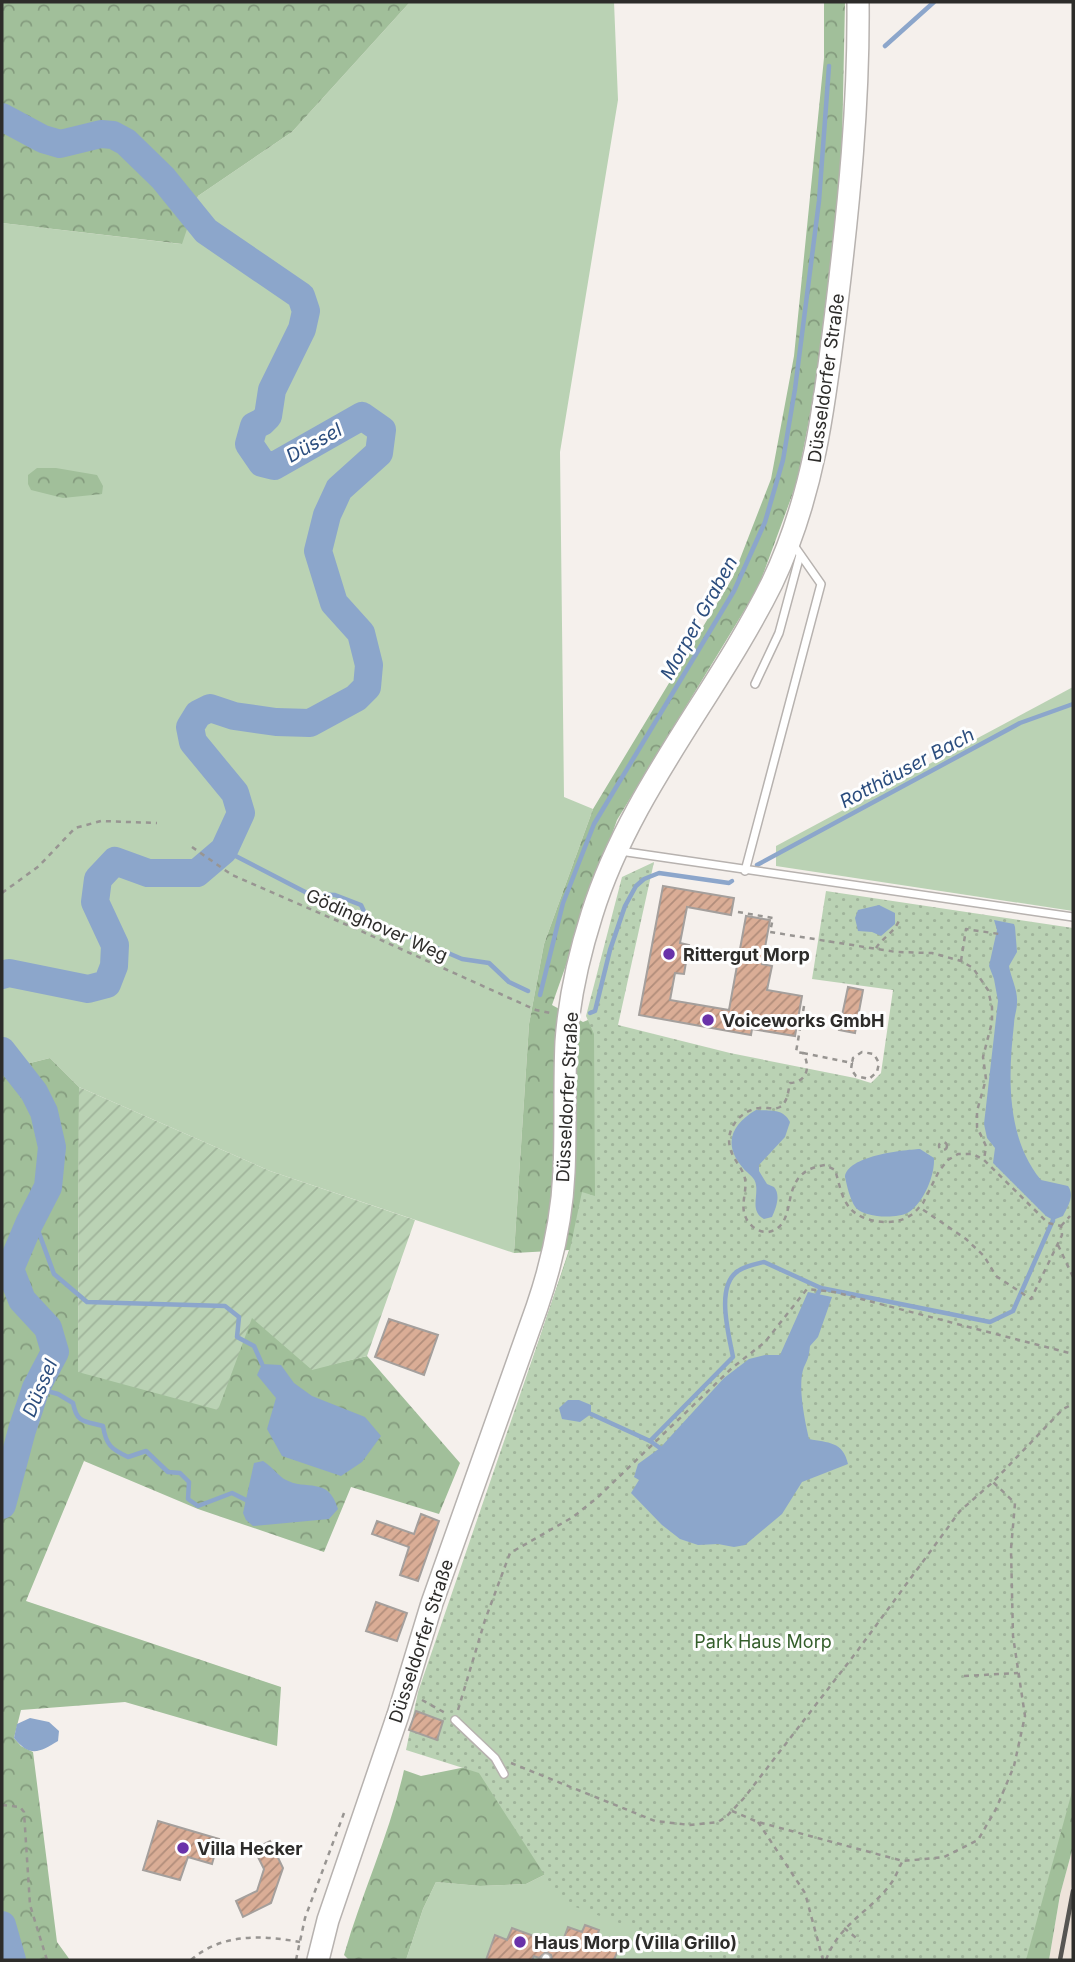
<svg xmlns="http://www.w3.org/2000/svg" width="1075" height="1962" viewBox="0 0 1075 1962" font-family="Inter,sans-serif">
<defs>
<pattern id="forest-crowns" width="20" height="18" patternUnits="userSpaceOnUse" patternTransform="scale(1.75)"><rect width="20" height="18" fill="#a1bf9a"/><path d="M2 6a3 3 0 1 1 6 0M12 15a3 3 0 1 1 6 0" fill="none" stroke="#849b7e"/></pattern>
<pattern id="park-dots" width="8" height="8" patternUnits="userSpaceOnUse" patternTransform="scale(1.75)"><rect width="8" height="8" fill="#bad2b4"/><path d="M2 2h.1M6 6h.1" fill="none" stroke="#a0b49b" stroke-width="1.8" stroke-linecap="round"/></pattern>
<pattern id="garden-furrows" width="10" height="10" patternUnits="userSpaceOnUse" patternTransform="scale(1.75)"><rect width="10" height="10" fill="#bad2b4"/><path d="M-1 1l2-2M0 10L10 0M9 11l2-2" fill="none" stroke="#a0b49b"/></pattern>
<pattern id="building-hatch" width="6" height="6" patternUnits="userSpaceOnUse" patternTransform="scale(1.75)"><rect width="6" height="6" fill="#daad96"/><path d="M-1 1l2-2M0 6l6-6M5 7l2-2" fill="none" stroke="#b18d7b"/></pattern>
</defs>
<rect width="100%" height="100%" fill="#f5f0ec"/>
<path fill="#eee3da" d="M 1073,1847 L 1073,1960 L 1049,1960 L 1060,1895 Z"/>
<g fill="#bad2b4">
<path d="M 410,2 L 614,2 L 618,100 L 560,452 L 564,797 L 593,809 L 544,944 L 529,1024 L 514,1253 L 270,1171 L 79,1087 L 50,1058 L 2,1070 L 2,223 L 181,244 L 198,196 L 292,132 Z"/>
<path d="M 1073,687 L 1073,911 L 776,866 L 776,846 Z"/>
<path d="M 558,1868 L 857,1960 L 406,1960 L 423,1909 L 436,1882 L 480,1886 L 526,1884 Z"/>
</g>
<g fill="url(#forest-crowns)">
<path d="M 2,2 L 410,2 L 292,132 L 198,196 L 182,244 L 2,223 Z"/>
<path d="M 824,2 L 845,2 L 841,193 L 821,359 L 797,482 L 758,588 L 617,820 L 552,1005 L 583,1022 L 593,1018 L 1073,1409 L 1073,1847 L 1060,1895 L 1049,1960 L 949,1960 L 558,1868 L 526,1884 L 480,1886 L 436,1882 L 423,1909 L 406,1960 L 349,1960 L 344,1955 C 362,1892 390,1834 404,1770 L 421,1776 L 491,1762 L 521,1395 L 569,1250 L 514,1253 L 529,1024 L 544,944 L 593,809 L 733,577 L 771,479 L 794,356 L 824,58 Z"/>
<path d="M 37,468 L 56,468 L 97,475 L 103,486 L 102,494 L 63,498 L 31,490 L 28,484 L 28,475 Z"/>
<path d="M 50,1058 L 79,1087 L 78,1372 L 252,1317 L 312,1369 L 367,1356 L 460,1463 L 439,1514 L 351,1487 L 324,1552 L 198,1509 L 84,1461 L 26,1601 L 281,1687 L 277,1746 L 125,1702 L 21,1710 L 14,1738 L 21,1746 L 33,1752 L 57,1942 L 70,1960 L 2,1960 L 2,1070 Z"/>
</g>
<path fill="url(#park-dots)" d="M 654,862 L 618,1025 L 730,1053 L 855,1078 L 871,1083 L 881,1073 L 893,990 L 812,979 L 826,891 L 1073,928 L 1073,1788 L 1026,1960 L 718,1960 L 562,1902 L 479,1773 L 406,1750 L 418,1692 L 570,1249 L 582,1192 L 595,1196 L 594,1034 L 586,1016 L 622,877 Z"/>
<path fill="url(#garden-furrows)" d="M 79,1087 L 270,1171 L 415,1220 L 367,1356 L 312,1370 L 252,1318 L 218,1410 L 78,1372 Z"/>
<g fill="#8ca6cb">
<path d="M 879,905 L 895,913 L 895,924 L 881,936 L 872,932 L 858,931 L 855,918 L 858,910 Z"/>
<path d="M 994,920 L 1014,924 L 1015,927 L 1017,952 L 1009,966 C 1011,978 1018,990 1017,1003 C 1017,1010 1014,1017 1014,1024 C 1008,1077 1006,1137 1041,1180 L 1068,1186 C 1075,1196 1068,1206 1063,1216 L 1053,1220 L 1046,1216 L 993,1163 L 995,1148 L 987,1138 L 984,1124 L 998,1001 L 994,979 L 989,966 L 997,930 Z"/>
<path d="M 756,1110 C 770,1111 783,1108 790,1122 L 785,1137 L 759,1165 L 759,1171 L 767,1184 L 774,1187 C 781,1195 776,1208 772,1217 L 764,1219 C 750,1211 758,1198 756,1185 C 755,1177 748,1174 743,1168 C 722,1144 732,1124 756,1110 Z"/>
<path d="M 920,1149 L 934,1158 C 935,1175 924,1202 909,1212 C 901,1217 886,1217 877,1216 C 870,1215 861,1213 856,1208 C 850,1200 847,1186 845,1177 C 847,1156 902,1150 920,1149 Z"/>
<path d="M 808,1292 L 832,1297 L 818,1337 L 810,1346 C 809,1356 808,1359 804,1367 C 797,1385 805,1421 809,1439 C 828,1443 843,1441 848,1464 L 802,1482 L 782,1514 L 745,1545 L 734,1547 L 718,1544 L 698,1545 L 680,1539 L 662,1525 L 631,1493 L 639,1480 L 634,1477 L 638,1464 L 660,1448 L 724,1378 L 749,1359 L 765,1355 L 780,1355 Z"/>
<path d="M 262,1364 L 281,1365 L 294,1383 L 312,1396 L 365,1417 L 381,1436 L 362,1462 L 341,1476 L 282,1456 L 267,1429 L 276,1398 L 257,1375 Z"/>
<path d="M 568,1400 L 579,1400 L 591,1405 L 591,1414 L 580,1422 L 562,1419 L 559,1408 Z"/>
<path d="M 263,1461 C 271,1466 277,1474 284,1479 C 307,1492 328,1475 338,1509 L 329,1519 L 253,1526 L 246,1520 L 243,1513 L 254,1463 Z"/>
<path d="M 30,1718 L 49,1722 L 59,1731 L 58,1741 C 40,1752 30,1758 14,1738 L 17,1724 Z"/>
</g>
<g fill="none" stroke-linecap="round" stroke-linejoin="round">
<g stroke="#8ca6cb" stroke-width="4.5">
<path d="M 885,46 L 934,2"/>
<path d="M 224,850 L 309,894 L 335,895 L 361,905 L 367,918 L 462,959 L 489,963 L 509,982 L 528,991"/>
<path d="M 757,865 L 1020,723 L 1073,704"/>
<path d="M 540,995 L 563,903 L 594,824 L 734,591 L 765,522 L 783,460 L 795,389 L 819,201 L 829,66"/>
<path d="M 590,1013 L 595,1011 L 610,950 L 625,906 L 636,886 L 644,879 L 659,873 L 729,883 L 732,881"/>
<path d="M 29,1224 L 39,1233 L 54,1274 L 87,1302 L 225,1306 L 239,1317 L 237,1337 L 254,1346 L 262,1364"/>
<path d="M 817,1295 L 821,1288 L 990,1322 L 1013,1311 L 1053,1220"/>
<path d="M 36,1388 L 58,1394 L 73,1403 C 77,1424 85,1421 103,1426 C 106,1445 111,1449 128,1457 L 146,1451 L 168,1472 L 180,1473 L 189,1482 L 188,1499 L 198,1506 L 232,1493 L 246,1500"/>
<path d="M 591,1414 L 650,1441 L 733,1357 C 729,1335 715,1286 738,1271 C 745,1266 756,1264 764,1262 L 821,1288"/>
<path d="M 650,1441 L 660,1448"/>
</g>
<g stroke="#8ca6cb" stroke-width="28">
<path d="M 2,117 L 43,139 L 60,144 L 101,134 L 113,135 L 126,142 L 163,178 L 206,231 L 301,296 L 306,311 L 302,329 L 272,390 L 268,416 L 262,422 L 254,426 L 249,444 L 262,463 L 274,466 L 362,416 L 382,430 L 379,453 L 339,489 L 327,515 L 318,551 L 334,603 L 361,633 L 369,665 L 367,687 L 356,698 L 310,723 L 276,722 L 234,716 L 210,708 L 198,714 L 190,727 L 193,742 L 235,793 L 241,813 L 224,850 L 197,873 L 148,873 L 115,861 L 98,879 L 95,902 L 115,945 L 114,966 L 107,984 L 88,989 L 9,973 L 2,975"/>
<path d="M 2,1051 L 34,1092 L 44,1112 L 52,1147 L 48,1187 L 29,1224 L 10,1269 L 22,1300 L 48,1328 L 55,1352 L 36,1388 L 22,1430 L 2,1505"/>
<path d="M 2,1925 L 12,1960"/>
</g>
</g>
<g fill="url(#building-hatch)" stroke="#a49f9c" stroke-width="2">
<path d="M 663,886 L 734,898 L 731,915 L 687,907 L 680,943 L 689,945 L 684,974 L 675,973 L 670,1000 L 729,1010 L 746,916 L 770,920 L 762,964 L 772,966 L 767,990 L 802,996 L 795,1036 L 752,1029 L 751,1035 L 639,1015 Z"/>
<path d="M 848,987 L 863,990 L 855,1033 L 839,1030 Z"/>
<path d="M 389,1319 L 438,1335 L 424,1375 L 375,1357 Z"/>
<path d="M 421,1514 L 439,1521 L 418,1581 L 400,1575 L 409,1547 L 372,1534 L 377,1521 L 414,1534 Z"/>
<path d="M 376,1602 L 407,1613 L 397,1641 L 366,1631 Z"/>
<path d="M 416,1711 L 443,1721 L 437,1740 L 409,1730 Z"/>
<path d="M 158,1821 L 219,1839 L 212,1864 L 188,1857 L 180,1880 L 143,1870 Z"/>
<path d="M 270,1841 L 283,1868 L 271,1903 L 243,1917 L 236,1901 L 257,1891 L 264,1869 L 254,1849 Z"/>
<path d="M 585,1925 L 599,1930 L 597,1936 L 601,1937 L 600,1940 L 619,1947 L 614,1960 L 552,1960 L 551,1955 L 546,1952 L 539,1958 L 534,1956 L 532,1960 L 486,1960 L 495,1935 L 507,1940 L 512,1928 L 561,1946 L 568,1927 L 582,1932 Z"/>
</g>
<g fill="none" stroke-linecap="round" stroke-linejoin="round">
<defs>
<g id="lane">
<path d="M 755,684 L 779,633 L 800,555"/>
<path d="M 620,851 L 1073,917"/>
<path d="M 745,871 L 821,584 L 793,544"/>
<path d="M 455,1720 L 495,1758 L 504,1774"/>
<path d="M 545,1960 L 546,1958"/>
</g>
<path id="secondary" d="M 318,1960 L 328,1920 L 398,1715 L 432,1603 L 537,1307 C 552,1263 562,1219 564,1172 C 566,1129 564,1085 566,1042 C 569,999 579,955 592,914 C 630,792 716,696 772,583 C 815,493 825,401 837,303 C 849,203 859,103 858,2"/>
</defs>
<use href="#lane" stroke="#b7b2af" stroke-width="10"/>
<use href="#secondary" stroke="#b7b2af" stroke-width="24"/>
<g stroke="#989592" stroke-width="2.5" stroke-dasharray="5 5" stroke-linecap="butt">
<path d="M 192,847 L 232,875 L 361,931 L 536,1010 L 550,1013"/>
<path d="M 2,893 L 39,866 L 75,828 L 101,821 L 157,823"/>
<path d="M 738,912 L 773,918 L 770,932 L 896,952 L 932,953 L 961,961 L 973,968 L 988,990 L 992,1007 L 992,1022 L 983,1057 L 986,1079 L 977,1111 L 977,1127 L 986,1146 L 984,1160"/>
<path d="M 876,948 C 883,937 897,931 900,917"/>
<path d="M 961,961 L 966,929 L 999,934"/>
<path d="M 804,1006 L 796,1052 L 803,1053 C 811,1067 807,1082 790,1083 C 788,1091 788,1102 780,1107 C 774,1110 766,1107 759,1108 C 741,1110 725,1129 730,1147 C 732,1158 740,1165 744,1175 C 749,1189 739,1204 746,1218 C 750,1227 762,1235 772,1231 C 801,1220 775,1172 825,1165 L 835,1170 C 839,1182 841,1197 849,1207 C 861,1223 895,1227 911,1215 C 916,1212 919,1207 923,1203 L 939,1171 L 948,1160 L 958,1154 L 973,1154 L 984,1160 L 1048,1223 L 1061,1226 L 1062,1235 L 1031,1299 L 996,1276 L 984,1256 L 966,1239 L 919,1207"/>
<path d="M 803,1053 L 852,1063 L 851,1069 L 856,1076 L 869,1079 L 877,1072 L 879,1063 L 874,1054 L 862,1052 L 853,1058 L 852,1063"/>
<circle cx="943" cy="1146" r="4"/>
<path d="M 1061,1226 L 1070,1216"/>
<path d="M 1058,1245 L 1073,1277"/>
<path d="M 964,1676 L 1018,1673"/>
<path d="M 422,1700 L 447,1714"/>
<path d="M 458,1710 L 485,1620 L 510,1553 L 573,1517 L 597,1498 L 732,1368 L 765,1342 L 807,1289 L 834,1292 L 1073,1354"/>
<path d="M 511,1763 L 655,1821 L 690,1825 L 718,1822 L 726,1817 L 744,1798 L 858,1650 L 960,1511 L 993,1482 L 1063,1409 L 1073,1404"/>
<path d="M 2,1805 L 20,1807 L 24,1812 L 30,1905 L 47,1960"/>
<path d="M 732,1811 L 758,1822 L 903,1861 L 944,1857 L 978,1840 L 996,1809 L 1014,1766 L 1025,1716 L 1013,1636 L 1011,1549 L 1015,1503 L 993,1482"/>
<path d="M 758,1822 L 805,1893 L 823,1960"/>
<path d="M 844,1928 L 860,1941"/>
<path d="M 191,1960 C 222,1933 262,1935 300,1942"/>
<path d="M 296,1960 L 305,1918 L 344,1813"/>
<path d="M 826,1960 C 839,1923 872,1911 892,1882 C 896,1876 899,1868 902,1862"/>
</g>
<use href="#lane" stroke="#fff" stroke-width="7"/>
<use href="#secondary" stroke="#fff" stroke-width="21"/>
<path stroke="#575552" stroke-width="4.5" d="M 1060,1960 L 1073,1891"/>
</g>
<g fill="#6932a9" stroke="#fefefe" stroke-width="2.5">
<circle cx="669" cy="954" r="7"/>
<circle cx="708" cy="1020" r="7"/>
<circle cx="183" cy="1848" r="7"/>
<circle cx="520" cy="1942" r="7"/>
</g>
<g text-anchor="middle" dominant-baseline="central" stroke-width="6" stroke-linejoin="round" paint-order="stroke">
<g font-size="18" fill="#2d2c2a" stroke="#fefefe">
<text transform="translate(826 378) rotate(-82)">Düsseldorfer Straße</text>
<text transform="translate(377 925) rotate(24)">Gödinghover Weg</text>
<text transform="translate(567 1097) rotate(-87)">Düsseldorfer Straße</text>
<text transform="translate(421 1641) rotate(-72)">Düsseldorfer Straße</text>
</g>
<g font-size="18" font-weight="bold" fill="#2d2c2a" stroke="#fefefe" text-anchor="start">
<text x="683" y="954">Rittergut Morp</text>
<text x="722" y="1020">Voiceworks GmbH</text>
<text x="197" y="1848">Villa Hecker</text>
<text x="534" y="1942">Haus Morp (Villa Grillo)</text>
</g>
<g font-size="18" fill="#345e2b" stroke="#fefefe">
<text x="763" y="1641">Park Haus Morp</text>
</g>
<g font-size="19" font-style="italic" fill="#2b4d7e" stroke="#fefefe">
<text transform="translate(314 443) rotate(-29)">Düssel</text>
<text transform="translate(699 618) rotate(-61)">Morper Graben</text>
<text transform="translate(907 768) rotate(-28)">Rotthäuser Bach</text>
<text transform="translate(40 1388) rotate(-67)">Düssel</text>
</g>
</g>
<rect width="1075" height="1962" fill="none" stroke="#2d2c2a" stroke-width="7"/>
</svg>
